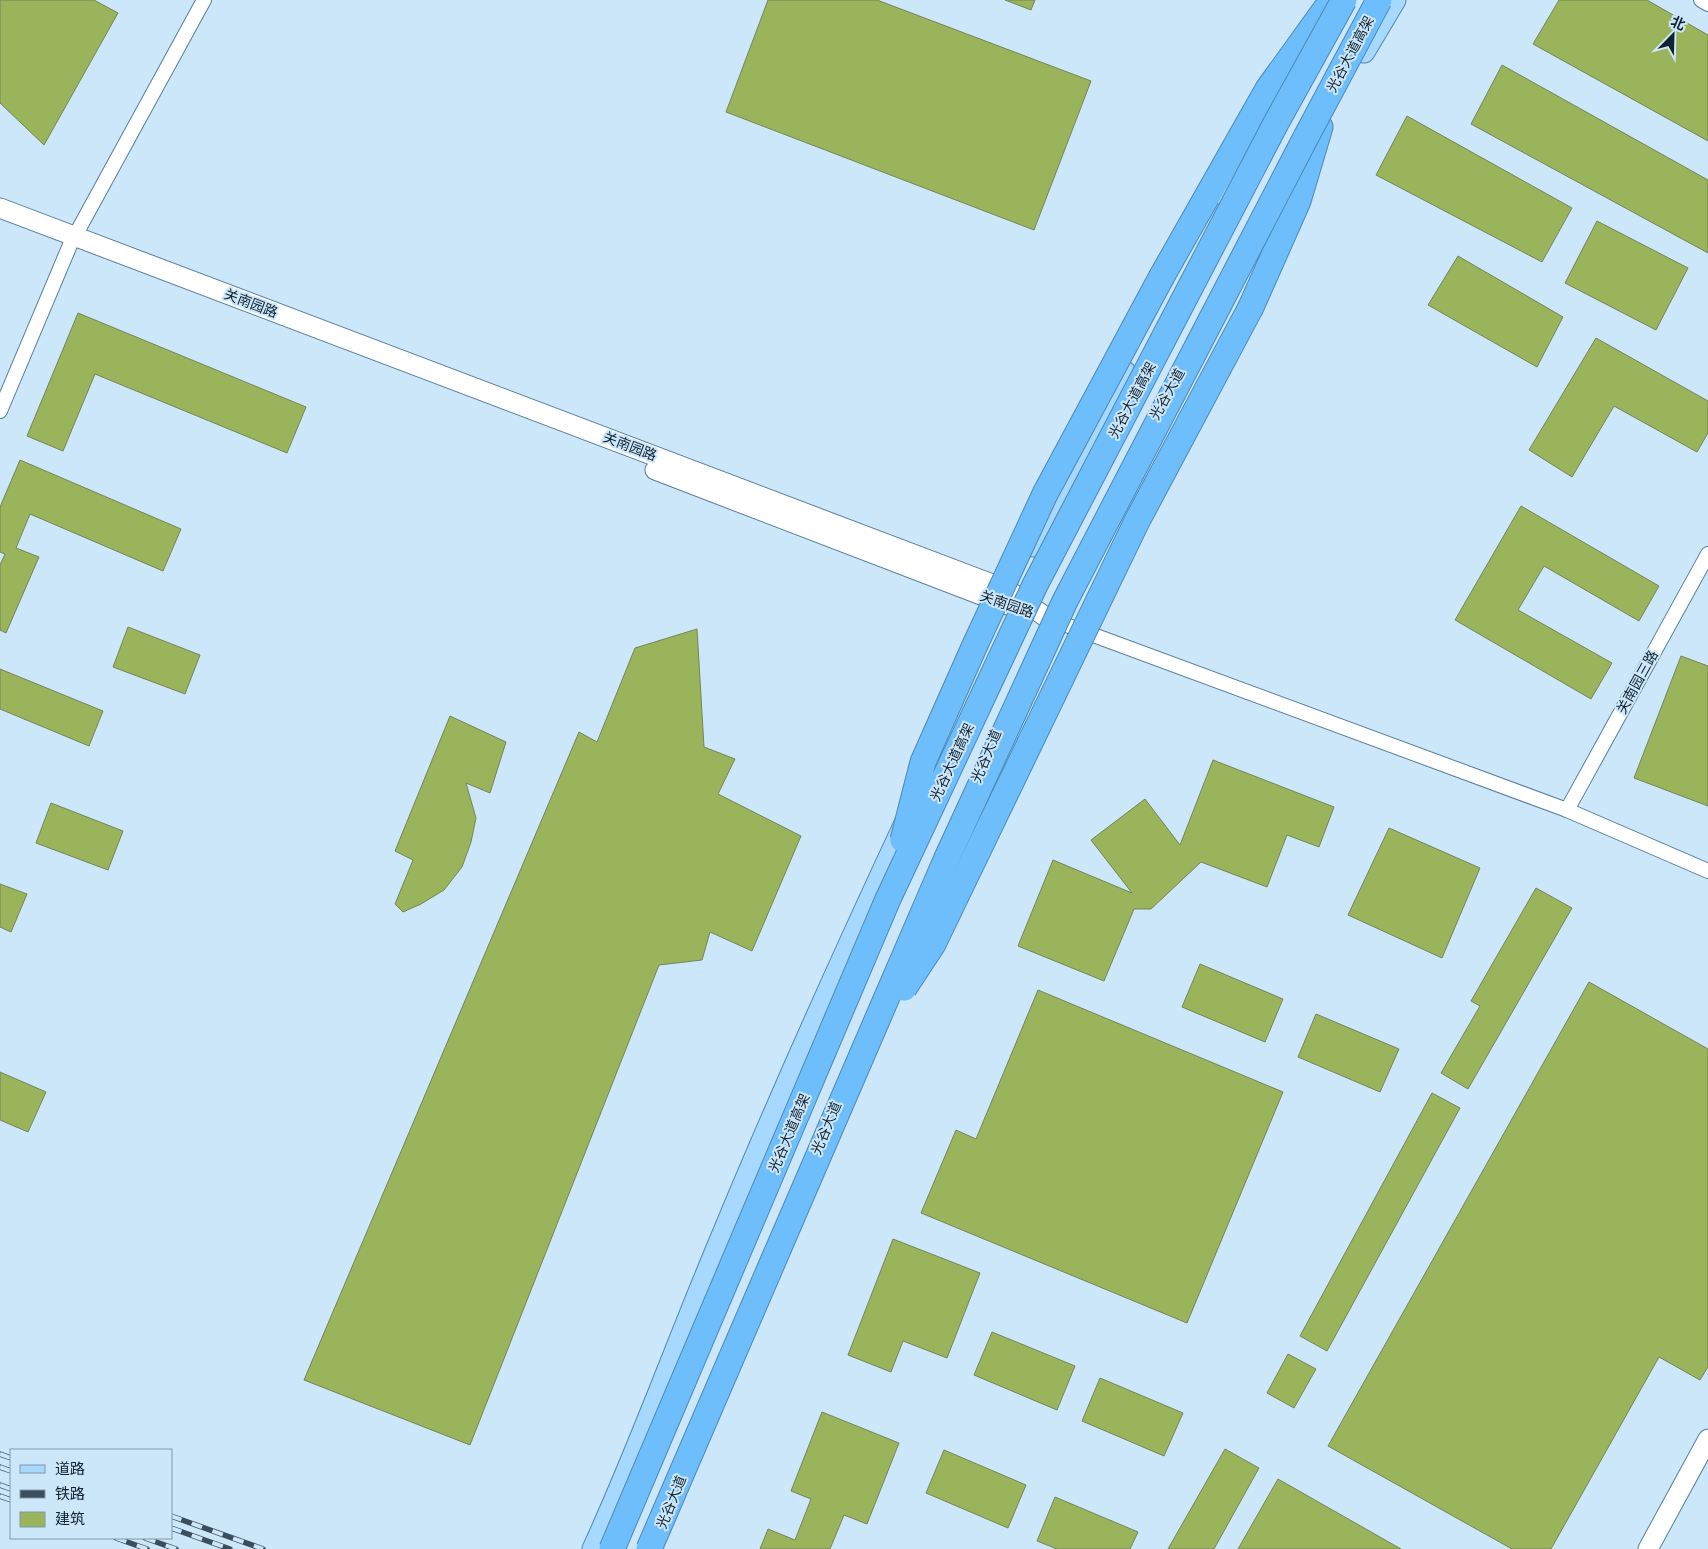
<svg xmlns="http://www.w3.org/2000/svg" width="1708" height="1549" viewBox="0 0 1708 1549" font-family="Arial,'Noto Sans SC',sans-serif">
<rect width="100%" height="100%" fill="#cce6fa"/>
<g fill="#9ab45b" stroke="#768458">
<path d="M 0,0 L 94,0 L 118,13 L 44,145 L 0,103 Z"/>
<path d="M 768,0 L 877,0 L 1091,81 L 1034,230 L 726,112 Z"/>
<path d="M 1005,0 L 1035,0 L 1031,10 Z"/>
<path d="M 1559,0 L 1647,0 L 1708,35 L 1708,141 L 1533,44 Z"/>
<path d="M 1502,65 L 1708,180 L 1708,253 L 1471,124 Z"/>
<path d="M 1407,116 L 1572,208 L 1542,262 L 1376,175 Z"/>
<path d="M 1597,221 L 1688,268 L 1656,330 L 1565,283 Z"/>
<path d="M 1458,256 L 1563,317 L 1537,367 L 1428,305 Z"/>
<path d="M 78,313 L 306,407 L 287,453 L 95,374 L 63,451 L 27,436 Z"/>
<path d="M 1596,338 L 1708,401 L 1708,433 L 1697,452 L 1614,406 L 1572,477 L 1529,450 Z"/>
<path d="M 20,460 L 181,529 L 163,571 L 30,514 L 16,548 L 39,557 L 6,633 L 0,630 L 0,565 L 5,554 L 0,552 L 0,507 Z"/>
<path d="M 1521,506 L 1659,586 L 1639,621 L 1544,566 L 1518,610 L 1612,663 L 1591,699 L 1455,620 Z"/>
<path d="M 128,627 L 200,655 L 185,694 L 113,667 Z"/>
<path d="M 697,629 L 704,747 L 735,759 L 718,794 L 801,836 L 752,951 L 710,932 L 702,960 L 659,965 L 470,1445 L 304,1380 L 579,732 L 597,742 L 635,648 Z"/>
<path d="M 1681,656 L 1708,666 L 1708,806 L 1634,778 Z"/>
<path d="M 0,669 L 103,711 L 89,746 L 0,709 Z"/>
<path d="M 450,716 L 506,742 L 490,793 L 466,783 L 476,818 L 471,842 L 462,867 L 444,890 L 421,904 L 403,912 L 395,904 L 413,860 L 395,851 Z"/>
<path d="M 1213,760 L 1334,807 L 1319,847 L 1287,835 L 1267,887 L 1201,862 L 1151,909 L 1134,909 L 1104,981 L 1018,946 L 1053,860 L 1132,893 L 1091,840 L 1145,799 L 1180,845 Z"/>
<path d="M 51,803 L 123,831 L 108,870 L 36,843 Z"/>
<path d="M 1389,828 L 1480,868 L 1442,958 L 1348,915 Z"/>
<path d="M 0,884 L 27,894 L 11,932 L 0,927 Z"/>
<path d="M 1536,888 L 1572,908 L 1468,1089 L 1441,1073 L 1480,1006 L 1471,1001 Z"/>
<path d="M 1200,964 L 1283,999 L 1265,1042 L 1182,1007 Z"/>
<path d="M 1589,982 L 1708,1049 L 1708,1367 L 1700,1380 L 1659,1357 L 1551,1549 L 1512,1549 L 1328,1446 Z"/>
<path d="M 1038,990 L 1283,1092 L 1187,1323 L 921,1213 L 956,1130 L 976,1139 Z"/>
<path d="M 1316,1014 L 1399,1049 L 1380,1092 L 1298,1057 Z"/>
<path d="M 0,1072 L 46,1092 L 28,1132 L 0,1120 Z"/>
<path d="M 1432,1093 L 1460,1108 L 1327,1351 L 1300,1336 Z"/>
<path d="M 893,1239 L 980,1273 L 947,1358 L 903,1341 L 891,1372 L 848,1355 Z"/>
<path d="M 992,1332 L 1075,1366 L 1057,1410 L 974,1375 Z"/>
<path d="M 1288,1354 L 1316,1369 L 1294,1408 L 1267,1393 Z"/>
<path d="M 1100,1378 L 1183,1413 L 1164,1456 L 1082,1421 Z"/>
<path d="M 822,1412 L 899,1443 L 867,1524 L 844,1515 L 830,1549 L 760,1549 L 768,1529 L 795,1540 L 811,1499 L 791,1491 Z"/>
<path d="M 1225,1449 L 1259,1468 L 1214,1549 L 1168,1549 Z"/>
<path d="M 944,1450 L 1026,1485 L 1008,1528 L 926,1493 Z"/>
<path d="M 1278,1479 L 1401,1549 L 1238,1549 Z"/>
<path d="M 1055,1497 L 1138,1532 L 1130,1549 L 1057,1549 L 1037,1541 Z"/>
</g>
<g fill="none" stroke-linecap="round" stroke-linejoin="round">
<defs>
<g id="street">
<path d="M 1701,0 L 1708,4"/>
<path d="M 0,411 L 70,245 L 204,0"/>
<path d="M 1050,619 L 1567,810 L 1708,871"/>
<path d="M 1567,810 L 1708,554"/>
</g>
<g id="secondary">
<path d="M 0,208 L 1008,590 L 1047,618"/>
<path d="M 655,470 L 1007,605"/>
<path d="M 1648,1549 L 1708,1439"/>
</g>
<g id="primary">
<path d="M 1364,52 L 1395,0"/>
<path d="M 1223,194 L 1262,125"/>
<path d="M 1033,546 L 1125,372"/>
<path d="M 593,1549 C 640,1447 678,1340 722,1236 C 780,1096 842,958 906,821"/>
</g>
<g id="highway">
<path d="M 1162,276 L 1268,89 L 1330,3"/>
<path d="M 1251,307 L 1298,201 L 1320,127"/>
</g>
</defs>
<use href="#street" stroke="#567e9d" stroke-width="16"/>
<use href="#secondary" stroke="#567e9d" stroke-width="21"/>
<use href="#primary" stroke="#4d88b4" stroke-width="23"/>
<use href="#highway" stroke="#4d88b4" stroke-width="27"/>
<use href="#street" stroke="#fff" stroke-width="14"/>
<use href="#secondary" stroke="#fff" stroke-width="19"/>
<use href="#primary" stroke="#a7d8fd" stroke-width="21"/>
<use href="#highway" stroke="#6dbefb" stroke-width="25"/>
<defs>
<g id="rail">
<path d="M 0,1454 L 11,1458"/>
<path d="M 0,1467 L 11,1471"/>
<path d="M 0,1485 L 11,1489"/>
<path d="M 0,1496 L 11,1500"/>
<path d="M 171,1516 L 263,1549"/>
<path d="M 171,1528 L 230,1549"/>
<path d="M 116,1538 L 147,1549"/>
<path d="M 145,1538 L 176,1549"/>
</g>
</defs>
<use href="#rail" stroke="#3b4e5d" stroke-width="5.5"/>
<use href="#rail" stroke="#cce6fa" stroke-width="4" stroke-dasharray="11" stroke-linecap="butt"/>
<defs>
<g id="highway-bridge">
<path d="M 903,840 L 923,762 L 975,645 L 1045,494 L 1162,276"/>
<path d="M 904,988 L 933,944 L 1137,521 L 1251,307"/>
<path d="M 612,1549 L 888,899 L 1035,585 L 1276,123 L 1344,0"/>
<path d="M 649,1549 L 946,860 L 1065,601 L 1306,137 L 1379,0"/>
</g>
</defs>
<use href="#highway-bridge" stroke="#4d88b4" stroke-width="27" stroke-linecap="butt"/>
<use href="#highway-bridge" stroke="#6dbefb" stroke-width="25"/>
</g>
<g text-anchor="middle" dominant-baseline="central" stroke-width="4" stroke-linejoin="round" paint-order="stroke">
<g font-size="14" fill="#122330" stroke="#cce6fa">
<text transform="translate(1350 54) rotate(-62)">光谷大道高架</text>
<text transform="translate(251 303) rotate(21)">关南园路</text>
<text transform="translate(1167 394) rotate(-61)">光谷大道</text>
<text transform="translate(1132 400) rotate(-62)">光谷大道高架</text>
<text transform="translate(630 446) rotate(21)">关南园路</text>
<text transform="translate(1007 604) rotate(19)">关南园路</text>
<text transform="translate(1637 682) rotate(-61)">关南园三路</text>
<text transform="translate(986 756) rotate(-67)">光谷大道</text>
<text transform="translate(952 762) rotate(-65)">光谷大道高架</text>
<text transform="translate(826 1128) rotate(-67)">光谷大道</text>
<text transform="translate(789 1133) rotate(-67)">光谷大道高架</text>
<text transform="translate(671 1502) rotate(-68)">光谷大道</text>
</g>
</g>
<rect x="10" y="1449" width="162" height="90" fill="#cce6fa" stroke="#8298a9"/>
<rect x="20" y="1465" width="25" height="8" fill="#a7d8fd" stroke="#8298a9"/>
<text x="55" y="1474" font-size="15" fill="#122330">道路</text>
<rect x="20" y="1490" width="25" height="8" fill="#3b4e5d" stroke="#8298a9"/>
<text x="55" y="1499" font-size="15" fill="#122330">铁路</text>
<rect x="20" y="1512" width="25" height="15" fill="#9ab45b" stroke="#8298a9"/>
<text x="55" y="1524" font-size="15" fill="#122330">建筑</text>
<g transform="translate(1673 35) rotate(23)" stroke="#cce6fa" stroke-width="4" paint-order="stroke">
<path d="M0-4L9 19L0 12L-9 19Z" fill="#122330"/>
<text y="-8" font-size="14" font-weight="bold" text-anchor="middle" fill="#122330">北</text>
</g>
</svg>
